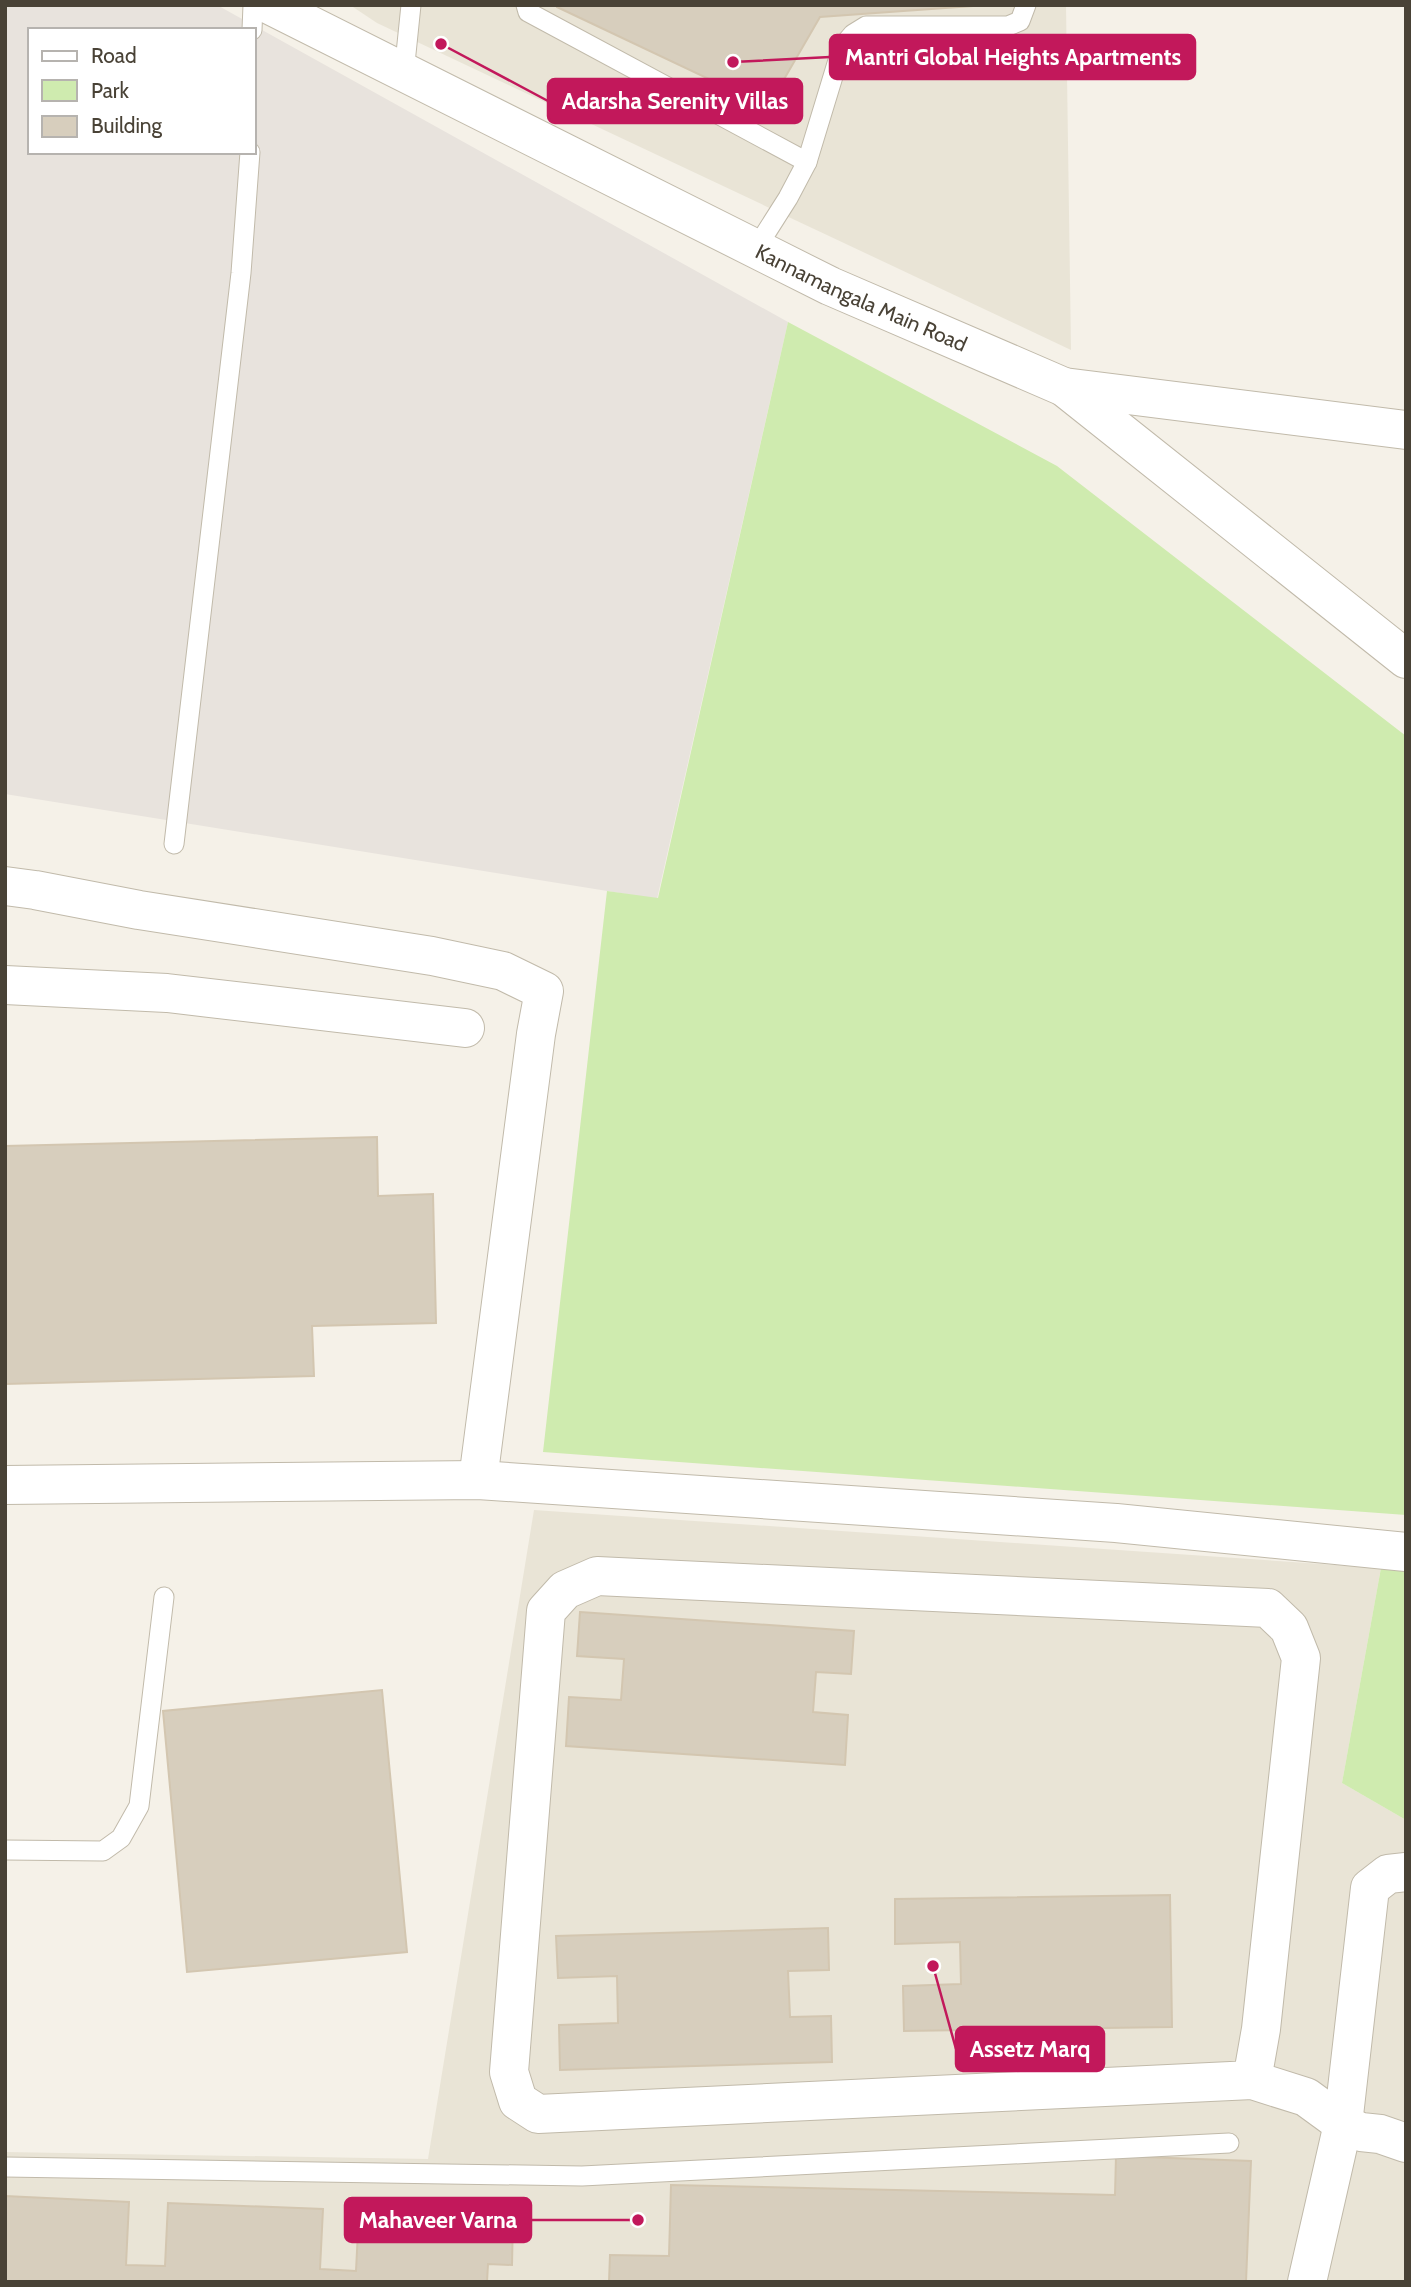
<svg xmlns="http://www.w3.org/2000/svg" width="1411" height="2287" viewBox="0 0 1411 2287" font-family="Cabin,sans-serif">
<rect width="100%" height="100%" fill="#f5f1e8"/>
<g fill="#e9e4d6">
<path d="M 350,5 L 1066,5 L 1071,350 L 377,23 Z"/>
<path d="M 534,1510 L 1381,1568 L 1342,1783 L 1406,1820 L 1406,2282 L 5,2282 L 5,2152 L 428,2159 Z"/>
</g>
<path fill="#e8e3dd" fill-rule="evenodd" d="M 5,5 L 217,5 L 788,322 L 657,899 L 5,794 ZM 30,30 L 254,30 L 254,152 L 30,152 Z"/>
<g fill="#cfebaf">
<path d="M 788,322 L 1057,466 L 1406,736 L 1406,1515 L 543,1452 L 607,891 L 658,898 Z"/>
<path d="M 1381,1568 L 1406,1571 L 1406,1820 L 1342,1783 Z"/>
</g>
<g fill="#d7cebd" stroke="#d3c6b0" stroke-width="2">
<path d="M 557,5 L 987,5 L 820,17 L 768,107 L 557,7 Z"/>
<path d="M 377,1137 L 378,1196 L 433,1194 L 436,1323 L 312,1326 L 314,1376 L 5,1384 L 5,1146 Z"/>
<path d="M 580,1612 L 854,1631 L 851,1674 L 816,1672 L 813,1712 L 848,1715 L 845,1765 L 566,1746 L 569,1697 L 621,1700 L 624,1659 L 577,1656 Z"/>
<path d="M 382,1690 L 407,1952 L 187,1972 L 163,1711 Z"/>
<path d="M 1170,1895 L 1172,2027 L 904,2031 L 903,1986 L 961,1984 L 960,1942 L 895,1944 L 895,1899 Z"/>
<path d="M 828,1928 L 829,1970 L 788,1971 L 790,2017 L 831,2016 L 832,2062 L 560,2070 L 559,2025 L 618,2023 L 617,1976 L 558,1978 L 556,1936 Z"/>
<path d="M 1116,2156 L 1251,2161 L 1246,2282 L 609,2282 L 610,2255 L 669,2256 L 671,2185 L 1115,2195 Z"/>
<path d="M 5,2196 L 129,2202 L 126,2265 L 165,2266 L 168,2203 L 323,2209 L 320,2269 L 356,2271 L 359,2211 L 513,2217 L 512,2265 L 488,2264 L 487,2282 L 5,2282 Z"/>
</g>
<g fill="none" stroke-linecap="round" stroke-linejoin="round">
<defs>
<g id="service">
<path d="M 526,5 L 528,12 L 807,162"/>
<path d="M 252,30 L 253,5"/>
<path d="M 404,73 L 411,5"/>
<path d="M 755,250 L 788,198 L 807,162 L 842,47 L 853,34 L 866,26 L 1008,26 L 1020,21 L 1026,5"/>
<path d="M 174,844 L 241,273 L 250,152"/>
<path d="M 5,1850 L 103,1851 L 121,1838 L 139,1806 L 164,1597"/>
<path d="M 5,2167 L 582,2176 L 1229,2143"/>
</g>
<g id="minor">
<path d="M 5,886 L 35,890 L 139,910 L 432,956 L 503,971 L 544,991 L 536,1034 L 478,1480"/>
<path d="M 5,985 L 167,993 L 465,1028"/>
<path d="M 5,1485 L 478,1480 L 1116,1523 L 1406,1552"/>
<path d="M 1252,2080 L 538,2114 L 518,2101 L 509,2072 L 546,1611 L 565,1590 L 597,1576 L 1268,1608 L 1289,1628 L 1301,1658 L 1261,2029 L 1252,2080 L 1306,2097 L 1343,2124 L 1361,2132 L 1380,2134 L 1406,2143"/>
<path d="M 1307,2282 L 1343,2124 L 1370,1888 L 1388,1874 L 1406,1872"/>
</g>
<g id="tertiary">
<path id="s1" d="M 270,5 L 830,286 L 1064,387 L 1406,659"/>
<path d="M 1064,387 L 1406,430"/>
</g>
</defs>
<use href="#service" stroke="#c1baaa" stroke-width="21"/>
<use href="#minor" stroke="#c1baaa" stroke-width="40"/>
<use href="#tertiary" stroke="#c1baaa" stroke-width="40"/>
<use href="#service" stroke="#fff" stroke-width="19"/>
<use href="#minor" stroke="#fff" stroke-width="38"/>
<use href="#tertiary" stroke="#fff" stroke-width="38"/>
</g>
<g text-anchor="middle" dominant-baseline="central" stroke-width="7" stroke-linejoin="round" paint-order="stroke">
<g font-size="21" fill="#494236" stroke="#fff">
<text stroke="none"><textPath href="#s1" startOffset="660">Kannamangala Main Road</textPath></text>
</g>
</g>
<path fill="none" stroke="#c2185b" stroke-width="2.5" d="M733 62L830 57M441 44L548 101M933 1966L956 2049M638 2220L531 2220"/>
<g fill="#c2185b" stroke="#fff" stroke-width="2.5">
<circle cx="733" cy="62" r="7"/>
<circle cx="441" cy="44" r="7"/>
<circle cx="933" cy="1966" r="7"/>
<circle cx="638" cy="2220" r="7"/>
</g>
<g fill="#c2185b" stroke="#c2185b" stroke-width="2.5">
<rect x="830" y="35" width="365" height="44" rx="7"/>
<rect x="548" y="79" width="254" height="44" rx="7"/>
<rect x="956" y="2027" width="148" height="44" rx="7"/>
<rect x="345" y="2198" width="186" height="44" rx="7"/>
</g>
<g font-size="23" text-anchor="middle" font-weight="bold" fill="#fff">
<text x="1013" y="65">Mantri Global Heights Apartments</text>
<text x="675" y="109">Adarsha Serenity Villas</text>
<text x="1030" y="2057">Assetz Marq</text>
<text x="438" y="2228">Mahaveer Varna</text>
</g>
<rect width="1411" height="2287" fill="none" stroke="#494236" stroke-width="14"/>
<rect x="28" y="28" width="228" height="126" fill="#ffffff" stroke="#b6b3af" stroke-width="2"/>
<rect x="42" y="51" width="35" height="10" fill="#ffffff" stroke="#b6b3af" stroke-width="2"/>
<text x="91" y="63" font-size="21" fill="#494236">Road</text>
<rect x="42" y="80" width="35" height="21" fill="#cfebaf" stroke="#b6b3af" stroke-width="2"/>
<text x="91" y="98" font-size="21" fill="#494236">Park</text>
<rect x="42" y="116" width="35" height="21" fill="#d7cebd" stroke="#b6b3af" stroke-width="2"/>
<text x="91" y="133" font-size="21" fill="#494236">Building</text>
</svg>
